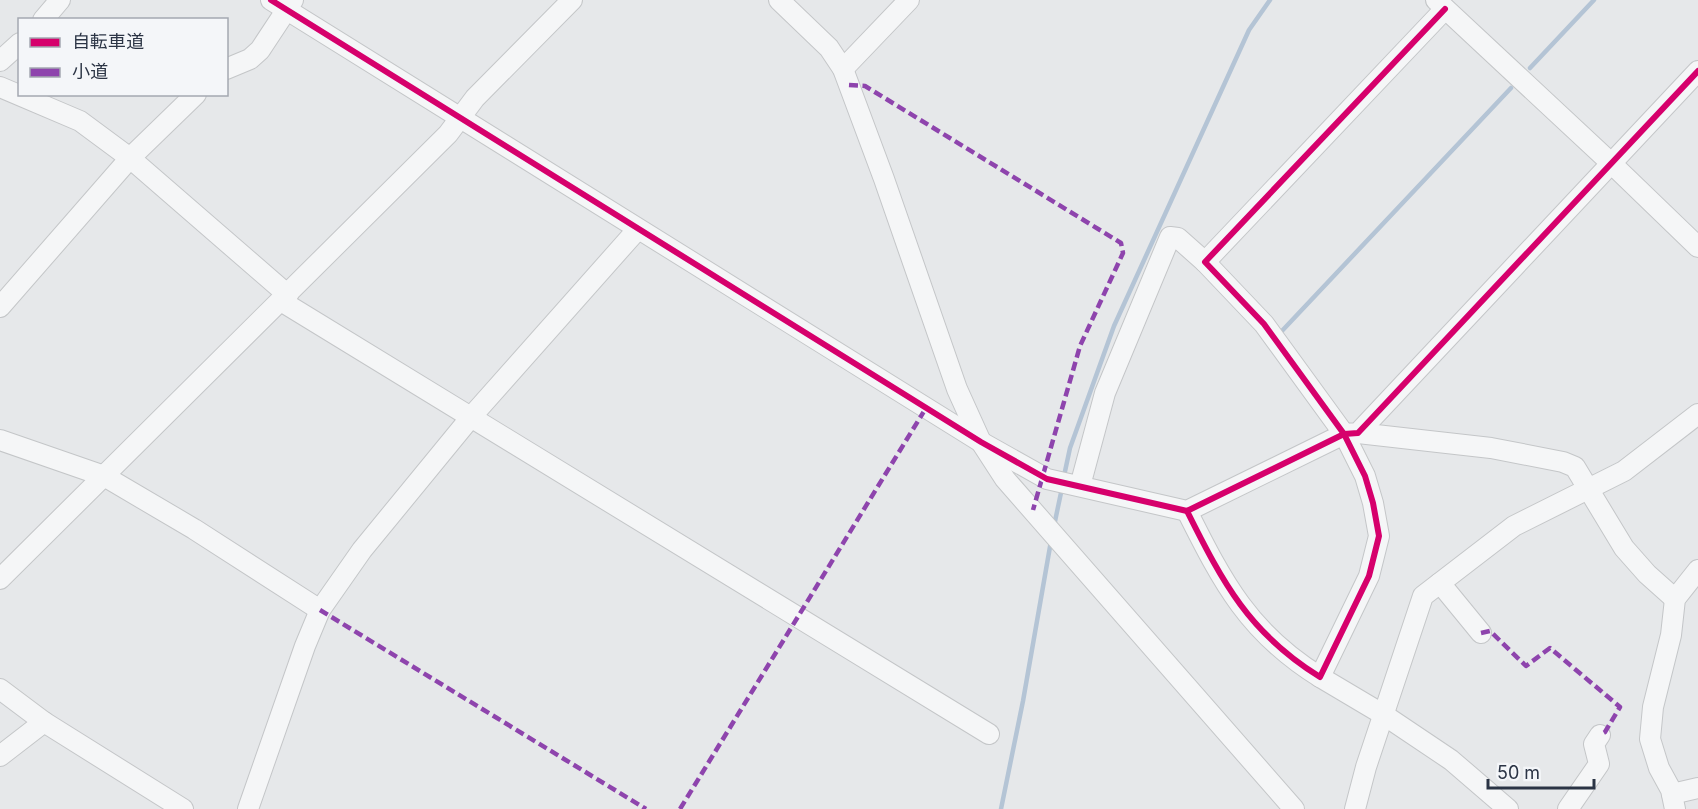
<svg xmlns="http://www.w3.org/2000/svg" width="1698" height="809" viewBox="0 0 1698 809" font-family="Inter,'Noto Sans JP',sans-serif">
<rect width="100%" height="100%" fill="#e6e8ea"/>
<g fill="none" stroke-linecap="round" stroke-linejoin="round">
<g stroke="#b4c4d5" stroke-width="4.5">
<path d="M 1530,68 L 1594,0"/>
<path d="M 1280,333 L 1511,88"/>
<path d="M 1064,476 L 1070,448 L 1114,326 L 1249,30 L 1270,0"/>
<path d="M 1054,526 L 1062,488"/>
<path d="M 1001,809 L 1023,701 L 1051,541"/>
</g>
<defs>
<g id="minor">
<path d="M 271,0 L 981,442 L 1047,479 L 1187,511 L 1344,434 L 1358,433 L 1698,71"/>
<path d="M 779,0 L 829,48 L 843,69 L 884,179 L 957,389 L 981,442 L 1005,479 L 1294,809"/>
<path d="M 1436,0 L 1612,164 L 1698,247"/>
<path d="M 43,20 L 60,0"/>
<path d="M 0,61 L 20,43"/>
<path d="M 226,69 L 250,59 L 260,50 L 293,0"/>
<path d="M 843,69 L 909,0"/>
<path d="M 0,87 L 80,121 L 130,158 L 288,295"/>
<path d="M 281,301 L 989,734"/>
<path d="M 0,307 L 130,158 L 196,94"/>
<path d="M 1358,433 L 1491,448 L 1563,462 L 1575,467 L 1624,548 L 1647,574 L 1675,599"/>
<path d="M 0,440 L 104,476 L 194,529 L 320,610"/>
<path d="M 1080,486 L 1105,393 L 1170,237 L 1178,238 L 1205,262"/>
<path d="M 1187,511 C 1223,583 1249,633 1320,677 L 1369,576 L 1379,536 L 1373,503 L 1365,476 L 1344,434 L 1264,324 L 1205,262 L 1445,9"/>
<path d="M 0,579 L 448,134 L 475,98 L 572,0"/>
<path d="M 1440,583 L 1481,633"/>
<path d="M 1320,677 L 1384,715 L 1451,760 L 1508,809"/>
<path d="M 0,689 L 44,722 L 183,809"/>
<path d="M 0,756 L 44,722"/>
<path d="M 1672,794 L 1698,788"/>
<path d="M 248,809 L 305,646 L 320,610 L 362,550 L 471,417 L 637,230"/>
<path d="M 1355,809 L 1366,767 L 1423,596 L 1514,526 L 1624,471 L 1698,414"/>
<path d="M 1568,809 L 1599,764 L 1594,744 L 1600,735"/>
<path d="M 1675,809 L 1671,790 L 1659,768 L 1650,739 L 1653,707 L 1671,635 L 1675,599 L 1698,570"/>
</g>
</defs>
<use href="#minor" stroke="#c4c6c8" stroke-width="22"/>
<use href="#minor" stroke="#f5f6f7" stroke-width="20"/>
<g stroke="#8e44ad" stroke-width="4.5" stroke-dasharray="9 4.5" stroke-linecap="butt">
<path d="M 849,85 L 865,86 L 1121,243 L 1123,253 L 1080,346 L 1033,510"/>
<path d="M 320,610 L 646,809"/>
<path d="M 1481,633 L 1490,631 L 1526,666 L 1550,648 L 1620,707 L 1605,732 L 1600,735"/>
<path d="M 680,809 L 926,408"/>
</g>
<defs>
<g id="cycleway">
<path d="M 271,0 L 981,442 L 1047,479 L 1187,511 L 1344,434 L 1358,433 L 1698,71"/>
<path d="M 1187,511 C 1223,583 1249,633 1320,677 L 1369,576 L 1379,536 L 1373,503 L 1365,476 L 1344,434 L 1264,324 L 1205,262 L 1445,9"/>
</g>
</defs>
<use href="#cycleway" stroke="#f4f6f9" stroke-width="10"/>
<use href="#cycleway" stroke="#d6006c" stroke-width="6"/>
</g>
<rect x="18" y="18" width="210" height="78" fill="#f4f6f9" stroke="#a4a8b1" stroke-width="1.5"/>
<rect x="30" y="38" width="30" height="9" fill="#d6006c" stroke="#a4a8b1" stroke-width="1.5"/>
<text x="72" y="48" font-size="18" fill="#2b3445">自転車道</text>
<rect x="30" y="68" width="30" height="9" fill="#8e44ad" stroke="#a4a8b1" stroke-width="1.5"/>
<text x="72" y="78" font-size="18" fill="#2b3445">小道</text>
<path d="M1488 779v9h106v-9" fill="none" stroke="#2b3445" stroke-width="3"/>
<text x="1497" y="779" font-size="18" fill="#2b3445" stroke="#f4f6f9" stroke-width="4.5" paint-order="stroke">50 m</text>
</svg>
